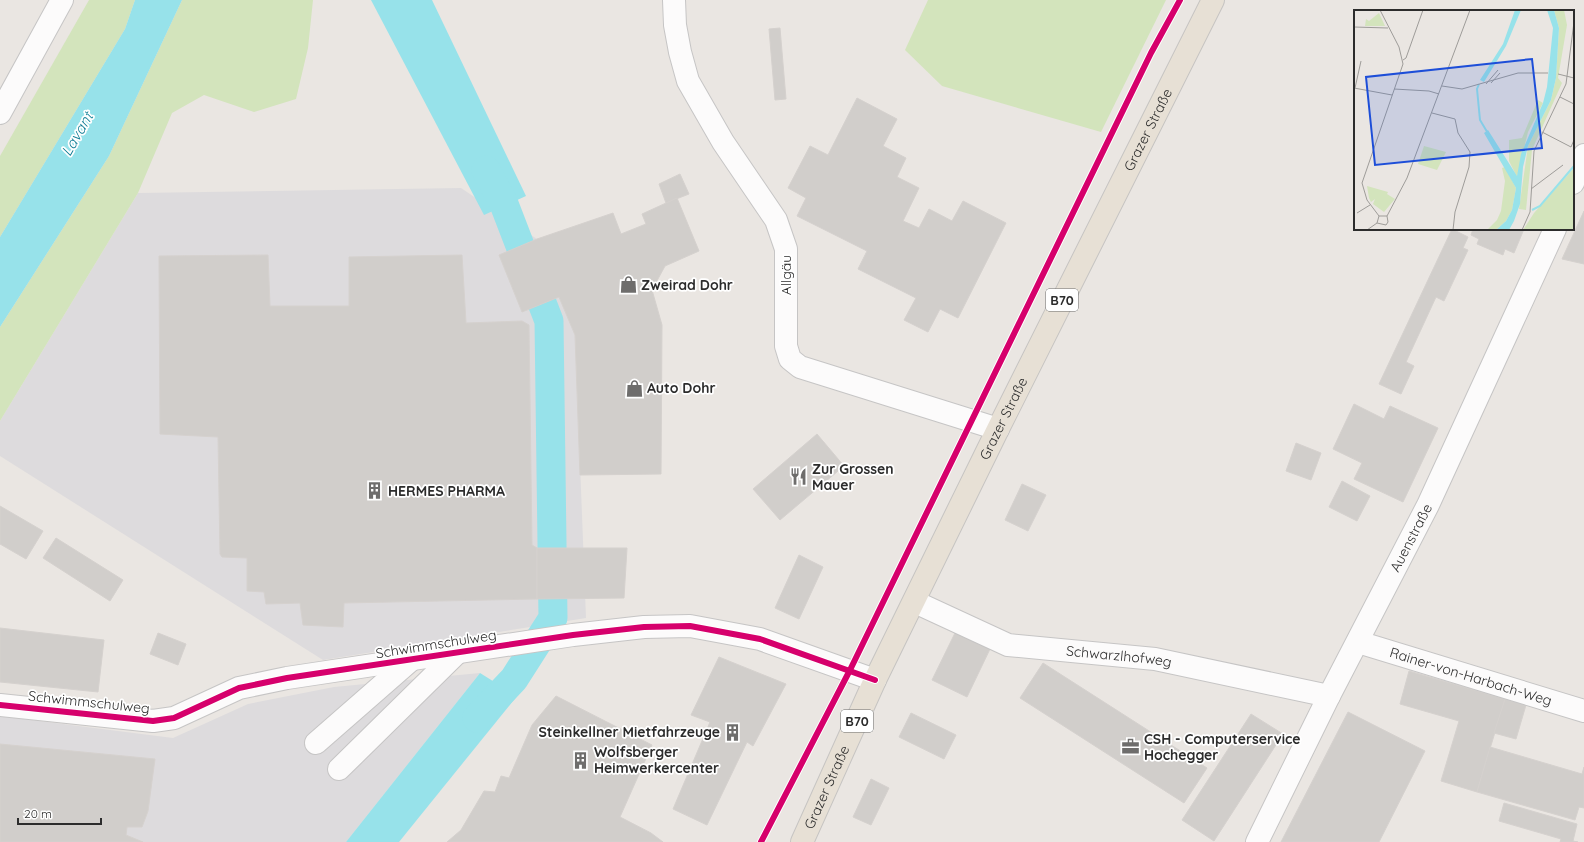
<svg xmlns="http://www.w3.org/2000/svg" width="1584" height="842" viewBox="0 0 1584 842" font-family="Quicksand,sans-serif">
<rect width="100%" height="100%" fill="#eae6e2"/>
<g fill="#dddbdd">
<path d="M 461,188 L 537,239 L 575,335 L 586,618 L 323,660 L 0,456 L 0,421 L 138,193 Z"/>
<path d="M 480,673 L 346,842 L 0,842 L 0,716 L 173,738 L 248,704 L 334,687 Z"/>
</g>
<g fill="#d3e4bc">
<path d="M 89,0 L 135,0 L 125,29 L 0,237 L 0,156 Z"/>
<path d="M 182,0 L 313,0 L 308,48 L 296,99 L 254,112 L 204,95 L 172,113 L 138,193 L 0,421 L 0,327 L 109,156 Z"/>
<path d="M 928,0 L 1166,0 L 1101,132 L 942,86 L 905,50 Z"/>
</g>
<g fill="#97e2ea">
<path d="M 135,0 L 182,0 L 109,156 L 0,327 L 0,237 L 125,29 Z"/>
<path d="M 371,0 L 432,0 L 526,196 L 484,215 Z"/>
<path d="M 480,673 L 517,696 L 399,842 L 346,842 Z"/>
</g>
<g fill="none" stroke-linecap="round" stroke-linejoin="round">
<path stroke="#97e2ea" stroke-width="29" d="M 477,718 L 514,679 L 553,618 L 549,321 L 504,204 L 486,170"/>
</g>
<g fill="#d1cecb" stroke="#d5d1ce">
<path d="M 780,28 L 786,99 L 775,100 L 769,29 Z"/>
<path d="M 857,98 L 897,119 L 883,146 L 906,158 L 897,177 L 919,188 L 903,221 L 919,228 L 929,209 L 952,221 L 963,201 L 1006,223 L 958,318 L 940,309 L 928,332 L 904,320 L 916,298 L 858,269 L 867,251 L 797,216 L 806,198 L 788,188 L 810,146 L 828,155 Z"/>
<path d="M 680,174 L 689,194 L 666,203 L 659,184 Z"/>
<path d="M 677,198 L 699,251 L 665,266 L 652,290 L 662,325 L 661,474 L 580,475 L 575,335 L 559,297 L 522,312 L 499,255 L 537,239 L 613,213 L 621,234 L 646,224 L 642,214 Z"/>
<path d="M 1584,211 L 1584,264 L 1562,259 Z"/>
<path d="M 1452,229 L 1468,237 L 1463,248 L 1468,250 L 1444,301 L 1436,297 L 1406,362 L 1414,366 L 1401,394 L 1379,384 Z"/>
<path d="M 1473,229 L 1524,229 L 1514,253 L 1505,249 L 1503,255 L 1477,244 L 1479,239 L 1471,235 Z"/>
<path d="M 268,255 L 270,306 L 349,306 L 349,257 L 462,255 L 466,323 L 522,321 L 529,325 L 532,545 L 537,548 L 537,599 L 344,603 L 343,627 L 303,625 L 300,603 L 266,604 L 264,592 L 247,591 L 247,558 L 222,557 L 220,554 L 218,437 L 160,434 L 159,256 Z"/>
<path d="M 1354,404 L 1384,419 L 1390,406 L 1438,428 L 1403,502 L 1354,479 L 1362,463 L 1333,449 Z"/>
<path d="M 817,434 L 844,466 L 780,520 L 753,489 Z"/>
<path d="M 1296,443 L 1321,453 L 1311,480 L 1286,471 Z"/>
<path d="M 1342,481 L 1370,496 L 1357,521 L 1329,507 Z"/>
<path d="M 1022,484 L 1046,495 L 1028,531 L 1005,520 Z"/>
<path d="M 0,506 L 43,531 L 26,559 L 0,544 Z"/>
<path d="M 56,538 L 123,580 L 110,601 L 43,558 Z"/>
<path d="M 537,548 L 627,548 L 624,598 L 537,599 Z"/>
<path d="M 799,555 L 823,567 L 799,619 L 775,608 Z"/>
<path d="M 0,628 L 104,640 L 98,692 L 0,682 Z"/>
<path d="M 158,633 L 186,644 L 178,665 L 150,654 Z"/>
<path d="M 955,633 L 990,649 L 967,697 L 932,680 Z"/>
<path d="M 719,657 L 786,684 L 753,746 L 747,742 L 707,825 L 673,809 L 710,722 L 691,715 Z"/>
<path d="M 1043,663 L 1207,768 L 1184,803 L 1020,698 Z"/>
<path d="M 1409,671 L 1505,699 L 1477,792 L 1441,781 L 1459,721 L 1400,704 Z"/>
<path d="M 556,696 L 652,745 L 620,817 L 651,833 L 663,842 L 447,842 L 461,830 L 484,791 L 495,792 L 501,776 L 509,778 L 532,725 Z"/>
<path d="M 1505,699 L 1526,705 L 1516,739 L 1494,733 Z"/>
<path d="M 1348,712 L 1425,751 L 1379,842 L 1281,842 Z"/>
<path d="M 911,713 L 956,735 L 944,759 L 899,737 Z"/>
<path d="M 1251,714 L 1283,734 L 1214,841 L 1182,820 Z"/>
<path d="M 0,744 L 155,759 L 148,811 L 142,827 L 127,827 L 126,835 L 143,842 L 0,842 Z"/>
<path d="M 1490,747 L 1582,774 L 1584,767 L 1584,808 L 1579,807 L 1575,820 L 1477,792 Z"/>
<path d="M 871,779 L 889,788 L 871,825 L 853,817 Z"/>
<path d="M 1504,803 L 1577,824 L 1573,841 L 1578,842 L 1560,842 L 1561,839 L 1499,821 Z"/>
</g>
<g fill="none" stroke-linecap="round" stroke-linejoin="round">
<defs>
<g id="minor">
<path d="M 674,0 L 675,25 L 680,52 L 688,81 L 723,142 L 776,220 L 786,249 L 786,346 L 790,359 L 800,367 L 998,429"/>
<path d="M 0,113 L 62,0"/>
<path d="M 1573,183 L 1584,155"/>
<path id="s1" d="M 915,602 L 1008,645 L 1155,659 L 1329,696"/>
<path id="s2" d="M 1358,642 L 1584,711"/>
<path d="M 0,705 L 153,721 L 174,718 L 239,688 L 287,678 L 573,635 L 644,627 L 690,626 L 760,639 L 875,680"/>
<path d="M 316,743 L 411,660"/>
<path d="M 339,769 L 457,653"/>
<path id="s3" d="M 1257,842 L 1329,696 L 1428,505 L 1555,229"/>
</g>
<g id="major">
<path id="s4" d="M 802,842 L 875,680 L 998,429 L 1213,0"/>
</g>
</defs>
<use href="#minor" stroke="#c6c5c5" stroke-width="24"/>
<use href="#major" stroke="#c6c4c2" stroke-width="24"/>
<use href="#minor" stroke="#fcfbfb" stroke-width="22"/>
<use href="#major" stroke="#e7e0d5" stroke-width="22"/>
<defs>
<g id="cycleway">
<path d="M 0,705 L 153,721 L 174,718 L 239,688 L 287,678 L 573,635 L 644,627 L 690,626 L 760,639 L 875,680"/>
<path d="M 761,842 L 850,670 L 1151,53 L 1180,0"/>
</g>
</defs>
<use href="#cycleway" stroke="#fff" stroke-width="8"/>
<use href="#cycleway" stroke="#d6006c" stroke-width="6"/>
</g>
<defs>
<symbol id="shop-bare" viewBox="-9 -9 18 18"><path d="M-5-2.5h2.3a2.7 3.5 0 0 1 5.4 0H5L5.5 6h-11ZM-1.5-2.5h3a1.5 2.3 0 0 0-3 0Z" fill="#6e6d6c" stroke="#fff" stroke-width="2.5" paint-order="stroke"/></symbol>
<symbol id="restaurant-bare" viewBox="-9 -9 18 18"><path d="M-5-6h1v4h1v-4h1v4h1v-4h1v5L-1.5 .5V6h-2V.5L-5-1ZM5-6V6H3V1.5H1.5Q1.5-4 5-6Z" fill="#6e6d6c" stroke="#fff" stroke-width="2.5" paint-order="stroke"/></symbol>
<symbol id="building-bare" viewBox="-9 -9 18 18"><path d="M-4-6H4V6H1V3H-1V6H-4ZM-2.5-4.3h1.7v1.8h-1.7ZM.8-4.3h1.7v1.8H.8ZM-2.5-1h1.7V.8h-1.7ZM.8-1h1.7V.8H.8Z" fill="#6e6d6c" stroke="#fff" stroke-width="2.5" paint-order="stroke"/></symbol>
<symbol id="office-bare" viewBox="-9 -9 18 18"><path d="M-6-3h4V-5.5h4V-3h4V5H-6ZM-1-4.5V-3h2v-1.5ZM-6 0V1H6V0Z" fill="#6e6d6c" stroke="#fff" stroke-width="2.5" paint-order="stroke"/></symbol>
</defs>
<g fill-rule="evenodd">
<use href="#shop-bare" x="616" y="272" width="25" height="25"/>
<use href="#shop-bare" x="622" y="376" width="25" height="25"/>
<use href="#restaurant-bare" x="786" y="464" width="25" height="25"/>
<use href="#building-bare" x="362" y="478" width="25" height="25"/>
<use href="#building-bare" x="720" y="720" width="25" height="25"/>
<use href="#office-bare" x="1118" y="734" width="25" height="25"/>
<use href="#building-bare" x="568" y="748" width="25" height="25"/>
</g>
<g text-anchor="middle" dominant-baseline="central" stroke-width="3.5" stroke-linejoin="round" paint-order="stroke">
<g fill="#fff" stroke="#6b6b6b" stroke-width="1">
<rect x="1046" y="289" width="32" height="22" rx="3"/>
<rect x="841" y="710" width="32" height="22" rx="3"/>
</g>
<g font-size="13" font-weight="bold" fill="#2c2c2c">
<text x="1062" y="300">B70</text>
<text x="857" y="721">B70</text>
</g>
<g font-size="14" fill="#2c2c2c" stroke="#fff">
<text stroke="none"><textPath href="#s4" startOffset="792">Grazer Straße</textPath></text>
<text transform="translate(786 275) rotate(-90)">Allgäu</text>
<text stroke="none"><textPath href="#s4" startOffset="469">Grazer Straße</textPath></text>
<text stroke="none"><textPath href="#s3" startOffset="341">Auenstraße</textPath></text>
<text transform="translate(436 644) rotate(-9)">Schwimmschulweg</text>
<text stroke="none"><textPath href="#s1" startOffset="214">Schwarzlhofweg</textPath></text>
<text stroke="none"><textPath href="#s2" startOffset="118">Rainer-von-Harbach-Weg</textPath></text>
<text transform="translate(89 702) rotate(6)">Schwimmschulweg</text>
<text stroke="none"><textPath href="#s4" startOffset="60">Grazer Straße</textPath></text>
</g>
<g font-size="14" font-weight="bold" fill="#2c2c2c" stroke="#fff" text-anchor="start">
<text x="641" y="285">Zweirad Dohr</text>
<text x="647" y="388">Auto Dohr</text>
<text x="812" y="469">Zur Grossen<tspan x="812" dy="16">Mauer</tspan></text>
<text x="388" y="491">HERMES PHARMA</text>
<text x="720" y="732" text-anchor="end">Steinkellner Mietfahrzeuge</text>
<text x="1144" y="739">CSH - Computerservice<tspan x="1144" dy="16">Hochegger</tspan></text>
<text x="594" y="752">Wolfsberger<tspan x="594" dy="16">Heimwerkercenter</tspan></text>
</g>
<g font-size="15" font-style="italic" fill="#107e95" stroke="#fff">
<text transform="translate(77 134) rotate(-60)">Lavant</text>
</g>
</g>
<g transform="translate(1354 10)">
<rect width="220" height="220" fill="#eae6e2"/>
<path d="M 200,0 L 210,0 L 213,15 L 204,68 L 208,73 L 178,140 L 172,200 L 165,199 L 174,136 L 197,90 L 202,68 L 205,18 ZM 25,3 L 31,16 L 11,16 L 12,9 L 15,11 ZM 184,90 L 189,93 L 174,122 L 163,167 L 155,151 L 155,130 L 168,128 ZM 70,136 L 92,142 L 83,160 L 64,154 ZM 151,157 L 162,178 L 158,200 L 152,211 L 142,220 L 133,220 L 143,210 L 147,201 L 151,171 L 148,158 ZM 220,158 L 220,220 L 169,220 L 180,203 ZM 13,176 L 34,182 L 33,184 L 41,189 L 30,202 L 19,194 L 21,189 L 17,192 L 15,188 Z" fill="#d3e4bc"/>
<path d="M 161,0 L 167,0 L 152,36 L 130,72 L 126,70 L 149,34 ZM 193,0 L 200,0 L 205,18 L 202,68 L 197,90 L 174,136 L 169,157 L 166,194 L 160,211 L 155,220 L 142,220 L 152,211 L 158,200 L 162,178 L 130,123 L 134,120 L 163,166 L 167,144 L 189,93 L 193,77 L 199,18 Z" fill="#97e2ea"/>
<path fill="none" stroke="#97e2ea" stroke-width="2" d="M 125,74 L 123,79 L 126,110 L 135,125M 178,200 L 186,196 L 220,156"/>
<path fill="none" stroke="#9e9c99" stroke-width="1" d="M 0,17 L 34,18M 49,50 L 52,48 L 69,0M 204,64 L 220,68M 137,73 L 146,63M 132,74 L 144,60M 88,76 L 108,79 L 164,63 L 194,63M 0,78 L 38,85M 1,78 L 7,51M 40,79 L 75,81 L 85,84M 206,87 L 220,94M 78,103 L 101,109 L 104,123 L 116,142 L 115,157 L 101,202 L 99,220M 188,122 L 217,137 L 220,130M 8,173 L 49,54 L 45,37 L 26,0M 8,173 L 13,190 L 25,206M 177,179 L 209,155M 3,203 L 16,195M 33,206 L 53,168 L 116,0M 23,213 L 32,215 L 34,212 L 33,206M 23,213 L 25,206 L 33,206M 13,220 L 23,213M 168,220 L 176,202 L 180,141 L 212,74 L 220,12"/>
<path fill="#1d4ed8" fill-opacity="0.15" stroke="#1d4ed8" stroke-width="2" d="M 178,49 L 188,138 L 21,155 L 12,67 Z"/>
<rect width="220" height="220" fill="none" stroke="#2c2c2c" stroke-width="2"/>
</g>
<path d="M18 818v6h83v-6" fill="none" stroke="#2c2c2c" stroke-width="2"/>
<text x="24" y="818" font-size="12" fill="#2c2c2c" stroke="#ffffff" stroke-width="3" paint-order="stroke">20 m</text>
</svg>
